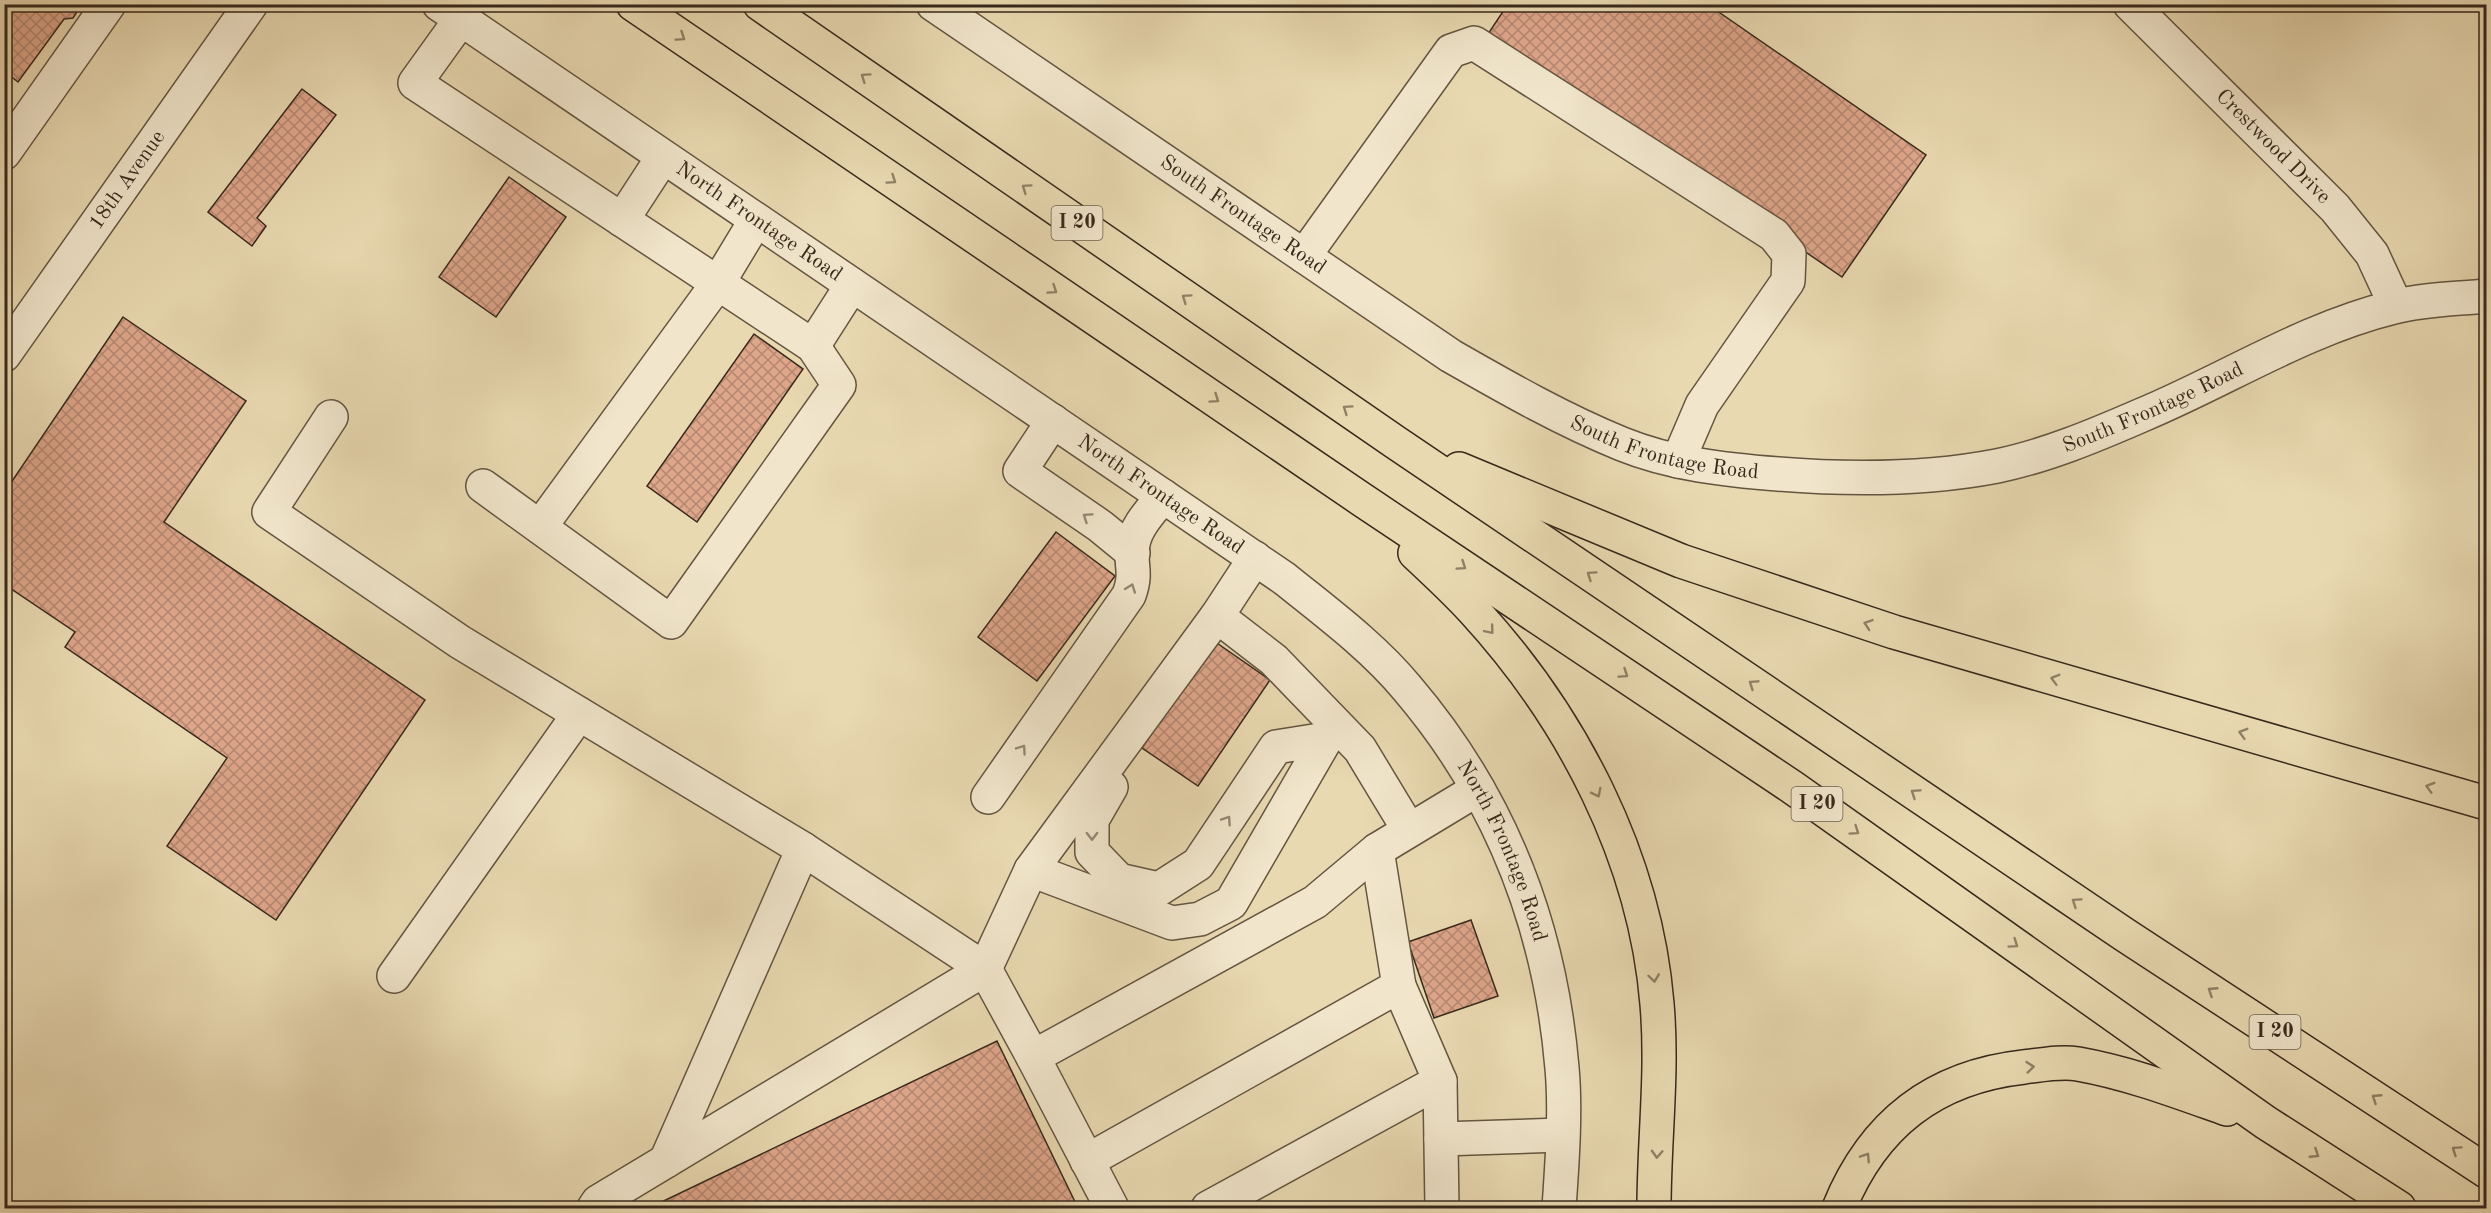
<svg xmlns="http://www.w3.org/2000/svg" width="2491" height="1213" viewBox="0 0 2491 1213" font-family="'Old Standard TT',serif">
<defs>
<pattern id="building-cross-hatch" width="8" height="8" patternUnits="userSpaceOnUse" patternTransform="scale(1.5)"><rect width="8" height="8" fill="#dea68b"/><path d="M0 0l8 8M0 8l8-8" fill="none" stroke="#b58771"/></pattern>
</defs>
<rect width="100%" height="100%" fill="#e9d9b1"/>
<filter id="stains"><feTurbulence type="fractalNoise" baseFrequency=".00333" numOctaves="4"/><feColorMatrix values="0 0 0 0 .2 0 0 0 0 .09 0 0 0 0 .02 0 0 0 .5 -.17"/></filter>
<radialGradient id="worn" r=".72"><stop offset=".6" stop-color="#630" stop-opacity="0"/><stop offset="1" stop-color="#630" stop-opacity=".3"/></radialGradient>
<g fill="url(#building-cross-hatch)" stroke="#37291c" stroke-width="1.5">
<path d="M 4,4 L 82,4 L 73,18 L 64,19 L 18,82 L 4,71 Z"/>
<path d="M 1508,4 L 1707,4 L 1926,155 L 1842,277 L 1488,34 Z"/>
<path d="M 302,89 L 336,115 L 257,218 L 266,226 L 252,246 L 208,212 Z"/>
<path d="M 509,177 L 566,217 L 496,317 L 439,277 Z"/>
<path d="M 123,317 L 246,401 L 164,522 L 425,700 L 276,920 L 167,846 L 227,758 L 65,647 L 75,632 L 4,584 L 4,493 Z"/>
<path d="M 754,334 L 803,369 L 697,522 L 647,486 Z"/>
<path d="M 1056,532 L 1115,576 L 1037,681 L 978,637 Z"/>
<path d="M 1214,641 L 1270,680 L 1198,786 L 1142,748 Z"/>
<path d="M 1471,920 L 1498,996 L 1434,1018 L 1408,942 Z"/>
<path d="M 997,1041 L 1078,1208 L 649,1208 Z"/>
</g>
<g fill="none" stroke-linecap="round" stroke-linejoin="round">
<defs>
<g id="minor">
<path id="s1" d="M 439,4 L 1285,579 C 1327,613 1372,646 1407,688 C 1500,797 1550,925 1562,1068 C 1566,1112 1562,1164 1559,1208"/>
<path id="s2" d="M 933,4 L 1451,356 C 1507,388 1563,420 1622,444 C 1671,464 1726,470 1778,474 C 1852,480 1924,480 1997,466 C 2046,456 2096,435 2142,415 C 2226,380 2304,329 2394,307 C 2424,299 2456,299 2486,296"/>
<path id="s3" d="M 2130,4 L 2335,208 L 2372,254 L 2396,306"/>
<path d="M 461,19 L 415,83 L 813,346 L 839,385 L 671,622 L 483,486"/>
<path d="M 4,153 L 109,4"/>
<path d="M 622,220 L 663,157"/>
<path d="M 1304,256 L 1451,51 L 1474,43 L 1774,235 L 1789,254 L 1788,281 L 1702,405 L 1678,461"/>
<path d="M 813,346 L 852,285"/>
<path id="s4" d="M 4,355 L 251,4"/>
<path d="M 331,417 L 269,512 L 460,642 L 803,849"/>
<path d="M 1053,421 L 1020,471 L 1100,526 L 1133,553"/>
<path d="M 540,527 L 718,283 L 756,220"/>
<path d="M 1217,616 L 1274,660 L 1360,749 L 1409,830"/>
<path d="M 1111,787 L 1092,820 L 1092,852 L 1119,880 L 1159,889 L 1198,864 L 1276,747 L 1326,739"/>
<path d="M 988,797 L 1129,595 C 1138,571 1129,564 1133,544 C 1136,526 1152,510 1163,496"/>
<path d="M 1031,870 L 1172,923 L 1200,919 L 1231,903 L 1334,725"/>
<path d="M 394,976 L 579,714"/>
<path d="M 1399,986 L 1440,1081"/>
<path d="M 1441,1139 L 1561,1135"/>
<path d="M 666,1161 L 803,849 L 985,969 L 1031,870 L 1217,616 L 1255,558"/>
<path d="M 1087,1161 L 1399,986 L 1377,850"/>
<path d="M 594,1208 L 598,1202 L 985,969 L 1033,1057"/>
<path d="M 1112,1208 L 1033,1057 L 1315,902 L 1377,850 L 1478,789"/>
<path d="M 1208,1208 L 1440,1081 L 1442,1208"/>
</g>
<g id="highway">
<path d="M 633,4 L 1361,499 L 1792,787 L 2265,1122 L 2399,1208"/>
<path d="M 760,4 L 1395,442 L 2125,935 L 2486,1171"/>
<path d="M 1459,469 L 1681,561 L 1894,632 L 2486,803"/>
<path d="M 1415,553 C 1435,572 1455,590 1474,611 C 1572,718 1645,857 1657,1004 C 1663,1072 1654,1140 1654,1208"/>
<path d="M 1839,1208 C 1873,1125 1933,1077 2024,1067 C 2041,1065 2061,1061 2078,1064 C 2129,1073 2179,1092 2227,1109"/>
</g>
</defs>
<use href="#minor" stroke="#645541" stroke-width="36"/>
<use href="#highway" stroke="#37291c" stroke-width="36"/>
<use href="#minor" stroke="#f1e6cc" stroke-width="33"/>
<use href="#highway" stroke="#e9d9b1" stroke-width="33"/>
</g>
<defs><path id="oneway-chevron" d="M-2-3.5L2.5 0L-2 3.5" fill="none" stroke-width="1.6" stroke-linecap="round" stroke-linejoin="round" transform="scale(1.5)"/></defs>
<g stroke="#908166">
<use href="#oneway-chevron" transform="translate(681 37) rotate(34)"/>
<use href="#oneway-chevron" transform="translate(865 77) rotate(-145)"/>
<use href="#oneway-chevron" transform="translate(892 180) rotate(34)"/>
<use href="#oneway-chevron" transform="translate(1026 188) rotate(-145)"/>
<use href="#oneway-chevron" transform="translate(1053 290) rotate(34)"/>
<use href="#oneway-chevron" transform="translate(1186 298) rotate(-145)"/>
<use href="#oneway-chevron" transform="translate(1215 399) rotate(34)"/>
<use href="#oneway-chevron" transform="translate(1347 409) rotate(-145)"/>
<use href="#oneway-chevron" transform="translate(1462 566) rotate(34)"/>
<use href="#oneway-chevron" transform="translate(1591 575) rotate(-146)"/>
<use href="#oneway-chevron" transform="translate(1868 624) rotate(-161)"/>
<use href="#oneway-chevron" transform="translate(1490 630) rotate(50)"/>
<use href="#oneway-chevron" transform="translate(1624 674) rotate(34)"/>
<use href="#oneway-chevron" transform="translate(2055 679) rotate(-164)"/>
<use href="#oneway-chevron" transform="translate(1753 684) rotate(-146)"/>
<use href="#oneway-chevron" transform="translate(2243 733) rotate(-164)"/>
<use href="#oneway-chevron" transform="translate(2430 787) rotate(-164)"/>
<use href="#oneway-chevron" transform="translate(1597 793) rotate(63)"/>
<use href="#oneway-chevron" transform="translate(1915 793) rotate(-146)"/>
<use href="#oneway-chevron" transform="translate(1855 831) rotate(35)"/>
<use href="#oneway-chevron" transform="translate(2076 902) rotate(-146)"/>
<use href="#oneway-chevron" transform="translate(2014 944) rotate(35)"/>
<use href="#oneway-chevron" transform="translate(1654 978) rotate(82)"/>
<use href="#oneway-chevron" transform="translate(2212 991) rotate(-147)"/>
<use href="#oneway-chevron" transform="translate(2030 1067) rotate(-6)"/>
<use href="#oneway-chevron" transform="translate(2376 1098) rotate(-147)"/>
<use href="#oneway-chevron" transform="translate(2456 1150) rotate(-146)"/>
<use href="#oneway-chevron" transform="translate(1657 1154) rotate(93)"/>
<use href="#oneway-chevron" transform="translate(2315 1154) rotate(33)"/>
<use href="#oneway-chevron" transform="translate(1866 1157) rotate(-57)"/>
</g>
<g stroke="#948874">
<use href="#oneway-chevron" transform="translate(1087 517) rotate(-146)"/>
<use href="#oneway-chevron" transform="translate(1131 588) rotate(-70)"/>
<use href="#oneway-chevron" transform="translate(1022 749) rotate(-55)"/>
<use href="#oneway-chevron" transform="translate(1227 820) rotate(-56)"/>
<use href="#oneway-chevron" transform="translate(1092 836) rotate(89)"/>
</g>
<g text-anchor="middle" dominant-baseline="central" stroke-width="6" stroke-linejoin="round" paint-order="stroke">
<g fill="#f1e6cc" stroke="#6f6251" stroke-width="1.5">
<rect x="1051.5" y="206" width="51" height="34" rx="4.5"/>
<rect x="1791.5" y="787" width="51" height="34" rx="4.5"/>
<rect x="2249.5" y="1015" width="51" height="34" rx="4.5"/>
</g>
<g font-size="20" font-weight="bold" fill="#37291c">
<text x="1077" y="223">I 20</text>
<text x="1817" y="804">I 20</text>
<text x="2275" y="1032">I 20</text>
</g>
<g font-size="21" fill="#37291c" stroke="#f1e6cc">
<text stroke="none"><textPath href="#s3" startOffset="202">Crestwood Drive</textPath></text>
<text stroke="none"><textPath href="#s4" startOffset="214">18th Avenue</textPath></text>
<text stroke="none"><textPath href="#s2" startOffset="375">South Frontage Road</textPath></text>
<text stroke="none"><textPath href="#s1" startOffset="387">North Frontage Road</textPath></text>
<text stroke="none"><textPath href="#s2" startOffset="1365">South Frontage Road</textPath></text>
<text stroke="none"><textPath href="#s2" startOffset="861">South Frontage Road</textPath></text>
<text stroke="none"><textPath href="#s1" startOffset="873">North Frontage Road</textPath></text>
<text stroke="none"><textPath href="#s1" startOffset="1377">North Frontage Road</textPath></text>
</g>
</g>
<rect width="2491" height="1213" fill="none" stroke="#e9d9b1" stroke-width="24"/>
<rect x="6" y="6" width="2479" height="1201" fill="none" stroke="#37291c" stroke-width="3"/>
<rect x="12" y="12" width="2467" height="1189" fill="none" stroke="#37291c" stroke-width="1.5"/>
<rect width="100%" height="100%" filter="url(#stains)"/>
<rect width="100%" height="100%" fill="url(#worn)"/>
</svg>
